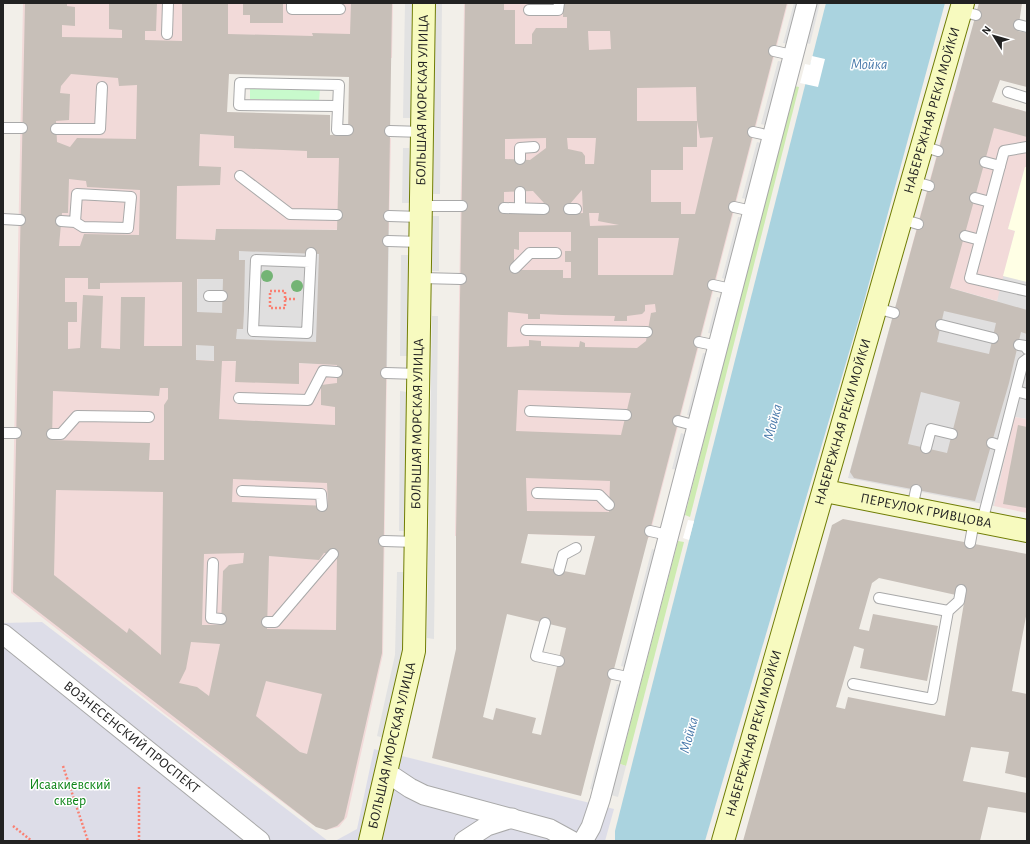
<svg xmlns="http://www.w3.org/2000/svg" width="1030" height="844" viewBox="0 0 1030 844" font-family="'Alegreya Sans',sans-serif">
<rect width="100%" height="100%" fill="#f2efe9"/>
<g fill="#e0dfdf">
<path d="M 1025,167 L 1027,167 L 1027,419 L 1014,417 L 994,506 L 848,478 L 904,275 L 997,301 L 1008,229 Z"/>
<path d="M 216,229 L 389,230 L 387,366 L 196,360 L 198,239 L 215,240 Z"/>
</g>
<g fill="#f2dad9">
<path d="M 23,3 L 393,3 L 392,58 L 201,57 L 200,134 L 308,138 L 391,138 L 389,230 L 216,229 L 215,240 L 198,240 L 196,360 L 387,366 L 383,654 L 347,817 L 339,827 L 326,830 L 313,825 L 165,714 L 11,593 Z"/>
<path d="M 464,3 L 788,3 L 649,538 L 528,534 L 455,536 Z"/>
<path d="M 954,91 L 1027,112 L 1027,167 L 1025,167 L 1008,229 L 1015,231 L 997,301 L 904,275 Z"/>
<path d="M 1014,417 L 1027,419 L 1027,513 L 994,506 Z"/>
</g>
<path fill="#ffffe5" d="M 1025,167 L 1027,167 L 1027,282 L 1003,276 L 1015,231 L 1008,229 Z"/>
<g fill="#cdebb0">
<path d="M 794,86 L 799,87 L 690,517 L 685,515 Z"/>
<path d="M 678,541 L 684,542 L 626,766 L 620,764 Z"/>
</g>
<path fill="#c8facc" d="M 250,88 L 320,89 L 319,101 L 250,99 Z"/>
<g fill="#e2e2e2">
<path d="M 405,3 L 412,3 L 410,118 L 403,118 Z"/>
<path d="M 435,3 L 442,3 L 440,194 L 433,194 Z"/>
<path d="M 794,3 L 800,3 L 790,44 L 783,43 Z"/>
<path d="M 813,3 L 820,3 L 810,44 L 803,42 Z"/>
<path d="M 778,61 L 785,62 L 768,126 L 761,124 Z"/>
<path d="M 757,142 L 764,144 L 749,200 L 742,198 Z"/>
<path d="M 403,148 L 409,148 L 409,203 L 402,203 Z"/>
<rect x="432" y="216" width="7" height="55"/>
<path d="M 738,217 L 745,218 L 728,280 L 722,278 Z"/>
<path d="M 401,255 L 408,255 L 407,356 L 400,356 Z"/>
<path d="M 717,297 L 723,299 L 714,334 L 708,333 Z"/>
<path d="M 432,316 L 438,316 L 434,639 L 427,638 Z"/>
<path d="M 703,353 L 709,354 L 693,416 L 687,415 Z"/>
<path d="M 400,391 L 407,392 L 406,531 L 399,531 Z"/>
<path d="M 681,433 L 687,435 L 678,470 L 672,469 Z"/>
<path d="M 652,549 L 658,551 L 627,668 L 621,666 Z"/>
<path d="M 397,572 L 404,572 L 402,656 L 384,738 L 377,736 L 395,655 Z"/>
<path d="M 617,684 L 623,686 L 596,790 L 590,789 Z"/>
<path d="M 620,764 L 626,766 L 618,797 L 611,795 Z"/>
</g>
<g fill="#dddde8">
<path d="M 42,622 L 328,841 L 3,841 L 3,623 Z"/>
<path d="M 374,749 L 614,809 L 605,841 L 335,841 L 357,829 Z"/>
</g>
<path fill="#aad3df" d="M 826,3 L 945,3 L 863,305 L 705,841 L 615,841 L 615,831 Z"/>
<g fill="#fff">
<path d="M 812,56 L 825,59 L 818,87 L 800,83 L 805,64 L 810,65 Z"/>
<path d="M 688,520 L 694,521 L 689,540 L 683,538 Z"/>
</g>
<g fill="#c7bfb8" fill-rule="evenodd">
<path d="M 25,3 L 67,3 L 67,6 L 75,7 L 75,26 L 62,25 L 62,37 L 122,38 L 122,30 L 109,29 L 109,3 L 157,3 L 156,31 L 145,31 L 145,40 L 182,41 L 182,3 L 228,3 L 228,34 L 313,36 L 312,33 L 350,34 L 351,3 L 392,3 L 382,653 L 346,811 L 344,819 L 337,826 L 326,830 L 316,827 L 13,592 ZM 71,74 L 118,78 L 119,86 L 137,85 L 136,139 L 77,138 L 70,147 L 57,142 L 56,121 L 69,120 L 70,94 L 60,93 L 61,86 ZM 229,74 L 349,77 L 348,134 L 330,135 L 330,115 L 227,112 ZM 200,134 L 234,136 L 234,148 L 307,151 L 307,158 L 339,158 L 337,230 L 216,229 L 215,240 L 176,239 L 177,186 L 220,185 L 221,167 L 199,166 ZM 69,179 L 86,181 L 87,187 L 140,190 L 139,235 L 84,234 L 80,246 L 59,246 L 62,213 L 68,213 ZM 239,251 L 319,254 L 316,342 L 236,339 L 237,329 L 243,329 L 244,311 L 245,260 L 239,260 ZM 65,278 L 88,278 L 88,289 L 100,289 L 100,283 L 182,282 L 182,346 L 144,346 L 145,297 L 121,297 L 120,349 L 101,348 L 103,296 L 83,295 L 80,348 L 68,349 L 68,322 L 77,322 L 77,302 L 65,302 ZM 197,279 L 223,279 L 222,313 L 197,312 ZM 196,345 L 214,346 L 214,361 L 196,360 ZM 222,361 L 236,361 L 235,382 L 299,384 L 299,363 L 337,365 L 337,383 L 321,385 L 321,405 L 335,407 L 335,425 L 219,419 ZM 160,388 L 168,388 L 168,399 L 164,405 L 164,460 L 149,460 L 150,443 L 52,440 L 53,391 L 159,396 ZM 233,479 L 327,483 L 328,506 L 232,502 ZM 56,490 L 163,492 L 161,655 L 129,628 L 127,633 L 54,575 ZM 244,553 L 243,563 L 229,565 L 223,571 L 221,625 L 202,625 L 204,554 ZM 324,553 L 337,555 L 336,630 L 267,629 L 269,556 L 319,560 ZM 191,642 L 220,644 L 209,696 L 197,687 L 179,683 L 186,669 ZM 266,681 L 322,694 L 307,754 L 300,752 L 256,716 Z"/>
<path d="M 243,3 L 283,3 L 283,23 L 250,23 L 250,15 L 243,15 Z"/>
<path d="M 465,3 L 504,3 L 504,10 L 515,10 L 515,44 L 532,44 L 532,34 L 536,28 L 567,28 L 567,17 L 563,17 L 563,3 L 787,3 L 581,796 L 432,758 L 456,649 L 456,536 ZM 588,31 L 610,31 L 611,49 L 589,50 ZM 696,87 L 697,121 L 637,121 L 637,88 ZM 697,121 L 700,138 L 713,137 L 695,214 L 681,214 L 681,202 L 651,202 L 651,170 L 683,170 L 683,147 L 697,147 ZM 546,138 L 546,148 L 530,160 L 505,159 L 505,139 ZM 567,138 L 596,138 L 594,164 L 585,164 L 585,156 L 582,152 L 568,149 ZM 582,190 L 583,213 L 569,214 L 569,205 ZM 533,191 L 544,203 L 544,214 L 504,214 L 504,192 ZM 589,213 L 599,213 L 598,221 L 619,225 L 590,226 ZM 519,232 L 571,232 L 571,251 L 565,251 L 565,262 L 571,262 L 571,278 L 563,278 L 563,270 L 517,270 L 514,266 L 514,249 L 519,250 ZM 598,238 L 679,238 L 673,275 L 598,275 ZM 655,304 L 656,312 L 651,313 L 646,341 L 637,348 L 585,347 L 585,343 L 580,341 L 579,347 L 541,346 L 541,341 L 529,340 L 529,346 L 507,347 L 508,312 L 528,314 L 528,319 L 540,319 L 540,314 L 562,315 L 615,316 L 614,321 L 627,321 L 627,316 L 642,314 L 645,311 L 645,305 ZM 518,390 L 631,393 L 621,435 L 516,431 ZM 526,478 L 610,481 L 609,512 L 527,511 ZM 528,534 L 595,536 L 585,575 L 521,563 ZM 507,614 L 566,628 L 541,735 L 532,733 L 536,718 L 496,708 L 493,720 L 483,717 Z"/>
<path d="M 979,3 L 1022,3 L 1018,31 L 1027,33 L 1027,87 L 1000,80 L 992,102 L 1027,112 L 1027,137 L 994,128 L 950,288 L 1027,310 L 1027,334 L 1021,332 L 1009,383 L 975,501 L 854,478 L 850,472 ZM 944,311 L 996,323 L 989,354 L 937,342 ZM 921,392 L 960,402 L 947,453 L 908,444 Z"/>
<path d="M 1018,425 L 1027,427 L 1027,508 L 1003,504 Z"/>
<path d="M 843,519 L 1027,554 L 1027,611 L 1012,691 L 1027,694 L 1027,778 L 1005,773 L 1009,752 L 971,747 L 963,781 L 1027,793 L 1027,813 L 988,807 L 980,841 L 743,841 L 832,525 ZM 879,578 L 956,595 L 966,591 L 945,716 L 848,697 L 845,709 L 836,707 L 854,646 L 864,649 L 860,668 L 927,681 L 938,626 L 873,614 L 869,631 L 859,629 L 872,583 Z"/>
</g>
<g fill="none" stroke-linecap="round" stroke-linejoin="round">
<defs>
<g id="lane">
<path d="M 292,3 L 292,9 L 340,9"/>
<path d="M 529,10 L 558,10 L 559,3"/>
<path d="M 961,11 L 976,15"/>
<path d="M 1019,25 L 1027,27"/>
<path d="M 167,34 L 168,3"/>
<path d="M 774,51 L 792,55"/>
<path d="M 1008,92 L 1027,98"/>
<path d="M 337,106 L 239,105 L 240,83 L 339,85 L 337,130 L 348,130"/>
<path d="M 3,128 L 22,128"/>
<path d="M 56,129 L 100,129 L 102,87"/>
<path d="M 390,131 L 423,132"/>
<path d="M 753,132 L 771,136"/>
<path d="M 922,146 L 938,151"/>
<path d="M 1027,147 L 1004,151 L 970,278 L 1027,291"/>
<path d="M 520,159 L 520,148 L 534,147"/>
<path d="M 985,162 L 1000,166"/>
<path d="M 240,176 L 290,214 L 337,215"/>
<path d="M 912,181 L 929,186"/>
<path d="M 520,192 L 520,208"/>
<path d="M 975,198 L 990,202"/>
<path d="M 422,206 L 462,206"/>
<path d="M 734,207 L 752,211"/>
<path d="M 504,208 L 544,209"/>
<path d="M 569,209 L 576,209"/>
<path d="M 389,216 L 421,217"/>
<path d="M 3,219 L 20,220"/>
<path d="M 901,219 L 918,224"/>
<path d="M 61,221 L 75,222 L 83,227 L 128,228 L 131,197 L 77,194 L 75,222"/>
<path d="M 965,236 L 980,240"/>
<path d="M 388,241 L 421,242"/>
<path d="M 310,262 L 256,260 L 253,331 L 307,333 L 311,253"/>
<path d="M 515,268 L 530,253 L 556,253"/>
<path d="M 421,278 L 461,279"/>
<path d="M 713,285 L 731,289"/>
<path d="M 209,296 L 222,296"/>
<path d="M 876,308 L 894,313"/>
<path d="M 941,325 L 993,338"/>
<path d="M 526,330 L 647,332"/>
<path d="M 699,342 L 718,346"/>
<path d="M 1019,345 L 1025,346 L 1027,349"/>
<path d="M 386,373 L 419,374"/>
<path d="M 1016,391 L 1027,394"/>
<path d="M 239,398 L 308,400 L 323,371 L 337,372"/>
<path d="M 530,411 L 626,415"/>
<path d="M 678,421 L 697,426"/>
<path d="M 3,433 L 16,433"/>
<path d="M 52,434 L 61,434 L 77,416 L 149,417"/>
<path d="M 992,443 L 1001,446"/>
<path d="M 926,448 L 931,429 L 952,434"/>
<path d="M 242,491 L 321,494 L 322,506"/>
<path d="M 537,493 L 599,495 L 609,505"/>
<path d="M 912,508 L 916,490"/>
<path d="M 982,522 L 1023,362 L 1027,359"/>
<path d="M 650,531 L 668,535"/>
<path d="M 384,541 L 417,542"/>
<path d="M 970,543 L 974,521"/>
<path d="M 213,563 L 211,618 L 221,619"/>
<path d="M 559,570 L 563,555 L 576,548"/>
<path d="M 879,598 L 948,611"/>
<path d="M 267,622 L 275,622 L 333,554"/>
<path d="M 545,623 L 536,656 L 559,661"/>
<path d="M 613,674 L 632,678"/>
<path d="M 853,684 L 932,699 L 948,611 L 959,601 L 961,590"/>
</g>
<g id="street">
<path id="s1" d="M 3,634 L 260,841"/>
<path d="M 386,772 L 410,788 L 424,795 L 550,829 L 572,841"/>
<path d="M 464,841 L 487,826 L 512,818"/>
<path d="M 583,841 L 591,827 L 600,800 L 807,3"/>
</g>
<g id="secondary">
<path id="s2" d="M 825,491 L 1027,531"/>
<path id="s3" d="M 370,841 L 414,651 L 424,3"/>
<path id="s4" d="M 723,841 L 963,3"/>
</g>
</defs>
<use href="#lane" stroke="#a9a9a9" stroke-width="12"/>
<use href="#street" stroke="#a9a9a9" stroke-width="21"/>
<use href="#secondary" stroke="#707d05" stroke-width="24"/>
<g stroke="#fa8072" stroke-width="2.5" stroke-dasharray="2 2" stroke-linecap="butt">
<rect x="270" y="291" width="15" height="17"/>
<path d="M 285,299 L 295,299"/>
<path d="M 63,766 L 88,841"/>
<path d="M 13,826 L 32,841"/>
<path d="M 139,841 L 139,786"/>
</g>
<use href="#lane" stroke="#fff" stroke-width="10"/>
<use href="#street" stroke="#fff" stroke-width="19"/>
<use href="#secondary" stroke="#f7fabf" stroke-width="22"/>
</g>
<g fill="#74b475">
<circle cx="267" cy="276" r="6"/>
<circle cx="297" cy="286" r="6"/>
</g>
<g text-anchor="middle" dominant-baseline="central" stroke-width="3" stroke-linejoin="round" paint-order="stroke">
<g font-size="14" fill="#222" stroke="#fff">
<text stroke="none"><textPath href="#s3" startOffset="746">БОЛЬШАЯ МОРСКАЯ УЛИЦА</textPath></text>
<text stroke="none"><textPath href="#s4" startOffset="760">НАБЕРЕЖНАЯ РЕКИ МОЙКИ</textPath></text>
<text stroke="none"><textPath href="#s4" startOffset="436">НАБЕРЕЖНАЯ РЕКИ МОЙКИ</textPath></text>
<text stroke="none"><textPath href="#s3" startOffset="422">БОЛЬШАЯ МОРСКАЯ УЛИЦА</textPath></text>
<text stroke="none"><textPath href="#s2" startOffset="103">ПЕРЕУЛОК ГРИВЦОВА</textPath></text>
<text stroke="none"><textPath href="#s4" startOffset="112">НАБЕРЕЖНАЯ РЕКИ МОЙКИ</textPath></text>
<text stroke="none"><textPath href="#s1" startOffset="165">ВОЗНЕСЕНСКИЙ ПРОСПЕКТ</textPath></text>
<text stroke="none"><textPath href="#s3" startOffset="98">БОЛЬШАЯ МОРСКАЯ УЛИЦА</textPath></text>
</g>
<g font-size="14" fill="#0c8416" stroke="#fff">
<text x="70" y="785">Исаакиевский<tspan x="70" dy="16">сквер</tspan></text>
</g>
<g font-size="15" font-style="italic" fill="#4a7aab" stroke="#fff">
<text x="869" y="64">Мойка</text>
<text transform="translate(773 422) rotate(-75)">Мойка</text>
<text transform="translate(689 735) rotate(-75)">Мойка</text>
</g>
</g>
<rect width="1030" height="844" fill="none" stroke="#222222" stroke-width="8"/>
<g transform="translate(994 36) rotate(307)" stroke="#ffffff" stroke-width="3" paint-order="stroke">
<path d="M0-3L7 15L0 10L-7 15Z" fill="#222222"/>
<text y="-6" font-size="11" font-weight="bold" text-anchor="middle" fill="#222222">N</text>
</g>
</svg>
